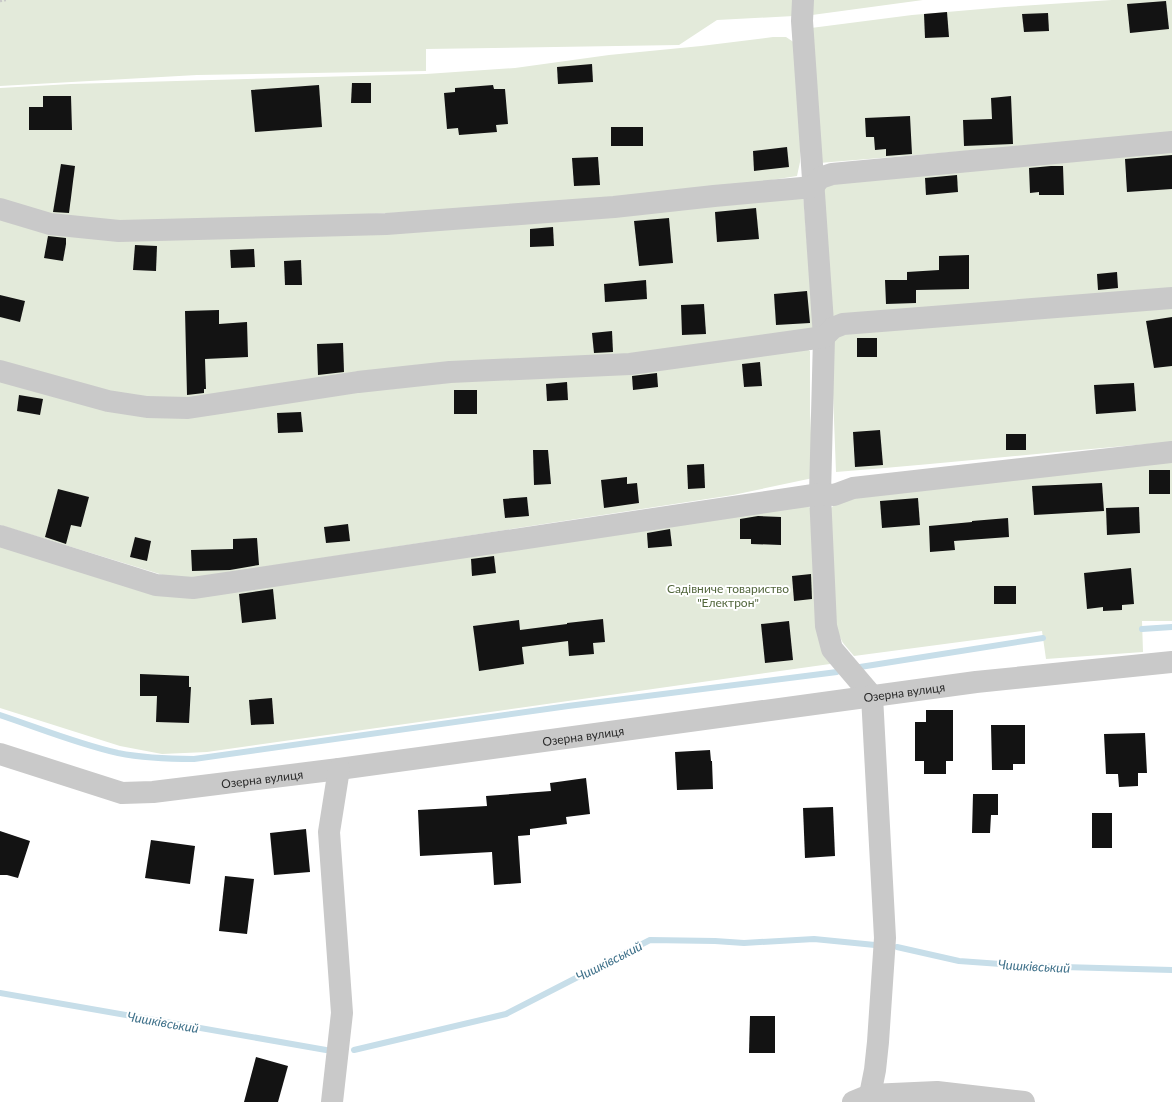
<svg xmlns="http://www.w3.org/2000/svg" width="1172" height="1102" viewBox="0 0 1172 1102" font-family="Lato,sans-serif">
<rect width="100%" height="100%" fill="#fff"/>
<g fill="#e3eada">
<path d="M 0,0 L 923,0 L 812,15 L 717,20 L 679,45 L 426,49 L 426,71 L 197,75 L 0,86 Z"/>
<path d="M 1112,0 L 1172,0 L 1172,134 L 819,163 L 811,28 L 912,15 L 1005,7 Z"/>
<path d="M 773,37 L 786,37 L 795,43 L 800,107 L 800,162 L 797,176 L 715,189 L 526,207 L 122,225 L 49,217 L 0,201 L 0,88 L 71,84 L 426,74 L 515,68 L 609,55 L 701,46 Z"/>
<path d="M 1172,147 L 1172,291 L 830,317 L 821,195 L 827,183 Z"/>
<path d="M 803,193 L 814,330 L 720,347 L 187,402 L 107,395 L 0,364 L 0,214 L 121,238 Z"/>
<path d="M 1172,305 L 1172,442 C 1060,451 948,463 836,472 L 831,342 L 844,331 Z"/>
<path d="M 801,345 L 810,351 L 810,412 L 813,478 L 733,495 L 179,580 L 0,525 L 0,375 L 109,407 L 354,387 Z"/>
<path d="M 1172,458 L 1172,621 L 1142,621 L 1143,652 L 1046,659 L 1042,631 L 854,656 L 843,643 L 834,626 L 829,510 L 841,498 Z"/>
<path d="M 805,503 L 814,512 L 830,664 L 207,752 L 162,754 L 120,746 L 0,708 L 0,543 L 155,593 Z"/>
</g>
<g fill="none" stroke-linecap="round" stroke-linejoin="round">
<g stroke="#c7dee9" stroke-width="6">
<path d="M 1142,629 L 1172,627"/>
<path d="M 860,667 L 1043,638"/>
<path d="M 0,715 C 39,728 78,744 118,753 C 143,758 168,759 194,759 L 568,706 L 837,672"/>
<path d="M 897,947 L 959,961 L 1027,966 L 1172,970"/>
<path d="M 0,993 L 326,1050"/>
<path d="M 354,1050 L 506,1014 L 650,940 L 715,941 L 744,943 L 814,939 L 875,945"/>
</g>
</g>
<g fill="#131313">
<path d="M 1166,1 L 1169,29 L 1130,33 L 1127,4 Z"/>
<path d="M 947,12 L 949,37 L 925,38 L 924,14 Z"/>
<path d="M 1048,13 L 1049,31 L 1024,32 L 1022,14 Z"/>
<path d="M 592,64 L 593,82 L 558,84 L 557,67 Z"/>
<path d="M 352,83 L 371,83 L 371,103 L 351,103 Z"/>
<path d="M 319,85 L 322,127 L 255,132 L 251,90 Z"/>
<path d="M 493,85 L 494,89 L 505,89 L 508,124 L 496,125 L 497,132 L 459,135 L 458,128 L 447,129 L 444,93 L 455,92 L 455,88 Z"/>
<path d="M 43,96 L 71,96 L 72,130 L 29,130 L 29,107 L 43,107 Z"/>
<path d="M 1011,96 L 1013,144 L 964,146 L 963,120 L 992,119 L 991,98 Z"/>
<path d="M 910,116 L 912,154 L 886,156 L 886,149 L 875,150 L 874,137 L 866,137 L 865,118 Z"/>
<rect x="611" y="127" width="32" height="19"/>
<path d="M 787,147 L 789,167 L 754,171 L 753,151 Z"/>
<path d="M 1172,155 L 1172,189 L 1127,192 L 1125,159 Z"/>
<path d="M 598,157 L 600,185 L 574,186 L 572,158 Z"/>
<path d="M 61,164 L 75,166 L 69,213 L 53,212 Z"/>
<path d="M 1051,166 L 1063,166 L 1064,195 L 1039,195 L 1039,192 L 1030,193 L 1029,168 Z"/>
<path d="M 957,175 L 958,192 L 926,195 L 925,178 Z"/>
<path d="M 756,208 L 759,239 L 717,242 L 715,212 Z"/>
<path d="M 669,218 L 673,263 L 639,266 L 634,221 Z"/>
<path d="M 553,227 L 554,246 L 530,247 L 530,229 Z"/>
<path d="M 48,236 L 66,238 L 66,244 L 63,261 L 44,258 Z"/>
<path d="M 135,245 L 157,246 L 156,271 L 133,270 Z"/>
<path d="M 254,249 L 255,267 L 231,268 L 230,250 Z"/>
<path d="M 969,255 L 969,289 L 916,290 L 916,303 L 886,304 L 885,280 L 907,280 L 907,272 L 939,270 L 939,256 Z"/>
<path d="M 301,260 L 302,285 L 285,285 L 284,261 Z"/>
<path d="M 1117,272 L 1118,288 L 1098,290 L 1097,274 Z"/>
<path d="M 646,280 L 647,299 L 605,302 L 604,284 Z"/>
<path d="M 807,291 L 810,323 L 776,325 L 774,294 Z"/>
<path d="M 0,295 L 25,301 L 20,322 L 0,317 Z"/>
<path d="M 704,304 L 706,334 L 682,335 L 681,305 Z"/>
<path d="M 219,310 L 219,324 L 247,322 L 248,357 L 205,359 L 206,389 L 204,389 L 204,393 L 187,395 L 185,311 Z"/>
<path d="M 1172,317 L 1172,366 L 1154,368 L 1146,321 Z"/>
<path d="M 612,331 L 613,352 L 594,353 L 592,333 Z"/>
<rect x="857" y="338" width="20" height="19"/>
<path d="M 343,343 L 344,372 L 318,375 L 317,344 Z"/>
<path d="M 760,362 L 762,386 L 744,387 L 742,364 Z"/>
<path d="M 657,373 L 658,387 L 633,390 L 632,376 Z"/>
<path d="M 567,382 L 568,400 L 547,401 L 546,384 Z"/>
<path d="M 1134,383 L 1136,411 L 1096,414 L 1094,385 Z"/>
<rect x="454" y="390" width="23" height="24"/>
<path d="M 19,395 L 43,399 L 40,415 L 17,411 Z"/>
<path d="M 301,412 L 303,432 L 278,433 L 277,413 Z"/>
<path d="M 880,430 L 883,465 L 855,467 L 853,432 Z"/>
<rect x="1006" y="434" width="20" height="16"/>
<path d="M 533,450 L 548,450 L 551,484 L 534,485 Z"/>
<path d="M 704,464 L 705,488 L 688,489 L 687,465 Z"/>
<rect x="1149" y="470" width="21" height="24"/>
<path d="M 627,477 L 627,484 L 637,483 L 639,503 L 604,508 L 601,480 Z"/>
<path d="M 1102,483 L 1104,511 L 1034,515 L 1032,486 Z"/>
<path d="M 58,489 L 89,497 L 81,527 L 71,525 L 66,544 L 45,537 Z"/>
<path d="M 527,497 L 529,516 L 505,518 L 503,499 Z"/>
<path d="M 918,498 L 920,525 L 882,528 L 880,501 Z"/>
<path d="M 1139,507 L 1140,533 L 1107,535 L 1106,508 Z"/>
<path d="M 758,516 L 781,517 L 781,545 L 751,544 L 751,539 L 740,539 L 740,519 Z"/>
<path d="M 1008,518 L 1009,537 L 954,541 L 955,550 L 930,552 L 929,526 L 972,522 L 972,521 Z"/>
<path d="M 348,524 L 350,541 L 326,543 L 324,527 Z"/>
<path d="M 670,529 L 672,546 L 648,548 L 647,533 Z"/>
<path d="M 135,537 L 151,541 L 147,561 L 130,557 Z"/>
<path d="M 257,538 L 259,565 L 230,570 L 192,571 L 191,550 L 233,549 L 233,539 Z"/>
<path d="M 494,556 L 496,573 L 472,576 L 471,559 Z"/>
<path d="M 1131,568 L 1134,604 L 1122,605 L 1122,610 L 1103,611 L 1103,607 L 1087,609 L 1084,573 Z"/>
<path d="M 811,574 L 812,599 L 794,601 L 792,576 Z"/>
<rect x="994" y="586" width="22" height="18"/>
<path d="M 273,589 L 276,619 L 242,623 L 239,594 Z"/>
<path d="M 603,619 L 605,642 L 593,643 L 594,654 L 569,656 L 568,641 L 522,647 L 524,664 L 479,671 L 473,626 L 519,620 L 520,630 L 567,624 L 567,623 Z"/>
<path d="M 789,621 L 793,660 L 765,663 L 761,624 Z"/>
<path d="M 140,674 L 189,676 L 189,687 L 191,687 L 189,723 L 156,722 L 157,696 L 140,696 Z"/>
<path d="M 272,698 L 274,724 L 251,725 L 249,700 Z"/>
<path d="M 926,710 L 953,710 L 953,761 L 946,761 L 946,774 L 924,774 L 924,761 L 915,761 L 915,722 L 926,722 Z"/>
<path d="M 991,725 L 1025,725 L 1025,764 L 1013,764 L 1013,770 L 992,770 Z"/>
<path d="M 1145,733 L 1147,773 L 1138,773 L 1138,786 L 1119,787 L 1118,774 L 1106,774 L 1104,734 Z"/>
<path d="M 710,750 L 711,761 L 712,761 L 713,789 L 677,790 L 675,752 Z"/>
<path d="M 586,778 L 590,814 L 566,817 L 567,824 L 530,829 L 530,835 L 518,836 L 521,883 L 494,885 L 492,852 L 420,856 L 418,810 L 487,806 L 486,796 L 551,791 L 550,783 Z"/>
<path d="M 973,794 L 998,794 L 998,815 L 991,815 L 990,833 L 972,833 Z"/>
<path d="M 833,807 L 835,856 L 805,858 L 803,808 Z"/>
<rect x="1092" y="813" width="20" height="35"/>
<path d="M 306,829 L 310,872 L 274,875 L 270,833 Z"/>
<path d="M 0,831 L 30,841 L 18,878 L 7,875 L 0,875 Z"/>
<path d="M 151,840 L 195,846 L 190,884 L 145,878 Z"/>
<path d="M 225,876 L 254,879 L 247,934 L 219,931 Z"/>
<path d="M 750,1016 L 775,1016 L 775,1053 L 749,1053 Z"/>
<path d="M 256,1057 L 288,1066 L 278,1102 L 244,1102 Z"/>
</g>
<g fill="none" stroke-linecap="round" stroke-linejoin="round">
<path stroke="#c9c9c9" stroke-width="2.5" stroke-dasharray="2 2" stroke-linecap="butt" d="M 0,1 L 6,0"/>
<g stroke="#c9c9c9" stroke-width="22">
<path d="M 803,0 L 802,21 L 824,337 L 820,494 L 826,626 L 832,649 L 872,696 L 885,938 L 878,1042 L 875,1070 L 870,1095"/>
<path d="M 0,209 L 50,224 L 119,231 L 386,224 L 614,207 L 714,196 L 813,187 L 820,178 L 832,174 L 1172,142"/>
<path d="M 0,371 L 108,401 L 147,407 L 188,408 L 358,382 L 450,372 L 630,364 L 824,337 L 833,328 L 843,324 L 1172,298"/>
<path d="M 0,536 L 156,585 L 193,588 L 820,494 L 834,495 L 853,488 L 1172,452"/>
<path id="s1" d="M 0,754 L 122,793 L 153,792 L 339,769 L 976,682 L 1172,662"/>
<path d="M 332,1102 L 342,1013 L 329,832 L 339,769"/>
<path d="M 853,1102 L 870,1095 L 937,1092 L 1024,1102"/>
</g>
</g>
<g text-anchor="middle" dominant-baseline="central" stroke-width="4" stroke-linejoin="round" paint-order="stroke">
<g font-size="12" fill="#52663c" stroke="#fff">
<text x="728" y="588">Садівниче товариство<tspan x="728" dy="14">"Електрон"</tspan></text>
</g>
<g font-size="12" fill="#2c2c2c" stroke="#fff">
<text stroke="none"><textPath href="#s1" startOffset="917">Озерна вулиця</textPath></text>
<text stroke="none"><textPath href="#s1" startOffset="593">Озерна вулиця</textPath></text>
<text stroke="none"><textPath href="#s1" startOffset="269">Озерна вулиця</textPath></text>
</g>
<g font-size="13" font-style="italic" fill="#3f718a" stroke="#fff">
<text transform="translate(609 961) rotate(-27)">Чишківський</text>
<text transform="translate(1034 966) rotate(3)">Чишківський</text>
<text transform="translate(163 1022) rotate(10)">Чишківський</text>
</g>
</g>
</svg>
